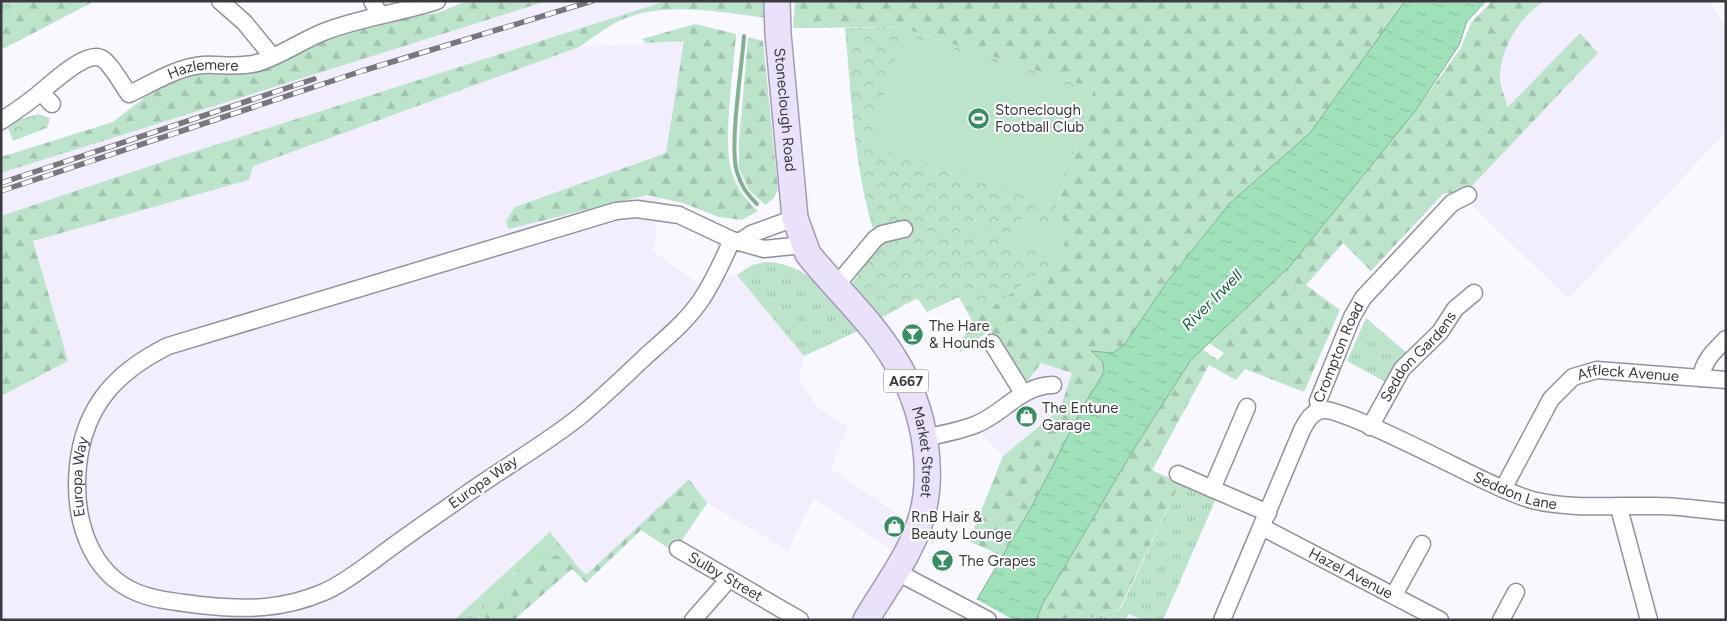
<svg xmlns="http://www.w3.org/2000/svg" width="1727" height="621" viewBox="0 0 1727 621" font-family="Figtree,sans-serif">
<defs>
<pattern id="grass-tufts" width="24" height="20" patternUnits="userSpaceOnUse" patternTransform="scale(1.25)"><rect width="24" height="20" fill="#bce4cb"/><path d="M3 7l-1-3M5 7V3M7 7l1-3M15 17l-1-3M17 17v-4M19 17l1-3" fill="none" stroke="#a2c4af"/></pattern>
<pattern id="forest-firs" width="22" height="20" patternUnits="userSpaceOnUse" patternTransform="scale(1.25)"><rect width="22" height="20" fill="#bce4cb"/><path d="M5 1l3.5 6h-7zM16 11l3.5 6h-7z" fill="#a2c4af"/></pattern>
<pattern id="park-crowns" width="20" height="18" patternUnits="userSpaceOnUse" patternTransform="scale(1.25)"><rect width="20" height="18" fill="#bce4cb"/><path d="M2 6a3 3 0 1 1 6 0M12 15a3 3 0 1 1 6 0" fill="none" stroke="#a2c4af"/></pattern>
<pattern id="water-ripples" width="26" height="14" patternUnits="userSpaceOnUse" patternTransform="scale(1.25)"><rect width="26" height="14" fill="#9fe2ba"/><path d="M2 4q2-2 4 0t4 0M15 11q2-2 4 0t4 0" fill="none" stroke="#8ac3a1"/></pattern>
</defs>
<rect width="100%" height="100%" fill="#f9f7ff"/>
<g fill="#f2eefe">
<path d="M 473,1 L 666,1 L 165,161 L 1,216 L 1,157 L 113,122 L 145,97 L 169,84 L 200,74 L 227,75 L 252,70 L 374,24 L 440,12 Z"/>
<path d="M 1545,1 L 1709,1 L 1726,27 L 1726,132 L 1568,299 L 1470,203 L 1468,190 L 1598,53 L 1580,33 L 1508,108 L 1500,74 L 1505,51 L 1518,25 L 1536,6 Z"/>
<path d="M 684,41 L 653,251 L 697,283 L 737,275 L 804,356 L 798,377 L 816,406 L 848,427 L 830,468 L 909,522 L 892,550 L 814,498 L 788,550 L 707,503 L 689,479 L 586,576 L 550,532 L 454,620 L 1,620 L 1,396 L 68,361 L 33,241 L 249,180 L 253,166 L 579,47 Z"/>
<path d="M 1041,363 L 1072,373 L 1060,408 L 1003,456 L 968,419 L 990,408 L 1027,382 Z"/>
</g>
<g fill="url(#grass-tufts)">
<path d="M 1,1 L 22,1 L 1,32 Z"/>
<path d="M 765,262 C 812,263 830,299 858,331 L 804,356 L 737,275 L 752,265 Z"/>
<path d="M 1366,318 L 1407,353 L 1387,383 L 1347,361 Z"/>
<path d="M 1180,483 L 1216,499 L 1163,620 L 1143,620 L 1129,614 L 1125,620 L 1083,620 L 1120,610 Z"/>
<path d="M 550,532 L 576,564 L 555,555 L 514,573 L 479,614 L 479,620 L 454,620 Z"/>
</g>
<g fill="url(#forest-firs)">
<path d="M 22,1 L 95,1 L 1,50 L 1,32 Z"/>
<path d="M 467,1 L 547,1 L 1,173 L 1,157 L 113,122 L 145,97 L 169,84 L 200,74 L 227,75 L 252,70 L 359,27 L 440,12 Z"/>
<path d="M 666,1 L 769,1 L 769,18 C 722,13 666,0 621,20 C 606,27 593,38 579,47 L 253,166 L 249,180 L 33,241 L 68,361 L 1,396 L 1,216 L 165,161 Z"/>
<path d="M 795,1 L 1405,1 L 1310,133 L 1230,203 L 1167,282 L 1125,344 L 1113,353 L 1091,352 L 1103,362 L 1104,372 L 1083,407 L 1033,504 L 1002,556 L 969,541 L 1003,456 L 1060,409 L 1072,373 L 1041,363 L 1027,382 L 990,330 L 960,352 L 958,344 L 973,324 L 972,321 L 1060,259 L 1068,230 L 1056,207 L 1094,89 L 899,27 L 793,28 Z"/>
<path d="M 1492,1 L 1545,1 C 1521,15 1503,45 1500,73 C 1499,83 1505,97 1508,107 L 1580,33 L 1598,53 L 1468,190 L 1443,194 L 1371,271 L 1343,243 L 1306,285 L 1340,310 L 1304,392 L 1245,369 L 1236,380 L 1209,365 L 1152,470 L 1180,483 L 1119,610 L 1083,620 L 1036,620 L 1042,605 L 1134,449 L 1190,361 L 1202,349 L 1218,360 L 1224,353 L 1209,343 L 1291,265 L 1416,110 L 1461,48 L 1471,23 Z"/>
<path d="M 695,24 L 736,34 C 734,66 722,146 732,173 C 737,189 746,200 758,211 L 742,220 L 719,217 L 683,203 L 647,195 L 508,229 L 506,221 L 515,207 L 666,153 L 684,41 L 646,43 L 642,39 Z"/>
<path d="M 748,37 L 763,41 L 778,189 L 774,198 L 765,205 L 749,190 L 739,168 L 739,142 Z"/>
<path d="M 689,479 L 707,503 L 674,552 L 641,530 L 586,583 L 572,569 L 514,620 L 479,620 L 479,614 C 507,581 543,525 586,575 Z"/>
</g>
<g fill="url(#park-crowns)">
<path d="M 899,27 L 1094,89 L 1056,207 L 1068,230 L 1060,259 L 972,321 L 959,297 L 927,312 L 917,298 L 874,322 L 846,291 L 879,247 C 854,177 852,101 845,28 Z"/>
<path d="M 38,114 L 50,118 L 47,128 L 13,141 L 8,128 L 15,121 Z"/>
</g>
<g fill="#bce4cb">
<path d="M 903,34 L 1090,92 L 1055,203 L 868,145 Z"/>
<path d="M 984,216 L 989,229 L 971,237 L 965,224 Z"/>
<path d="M 1022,217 L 1067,230 L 1059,258 L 1014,246 Z"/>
</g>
<path fill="url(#water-ripples)" stroke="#81b095" d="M 1405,1 L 1486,1 L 1467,21 L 1459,45 L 1416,110 L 1291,265 L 1190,361 L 1134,449 L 1042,605 L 1036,620 L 965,620 L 1033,504 L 1083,407 L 1104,372 L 1103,362 L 1091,351 L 1113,353 L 1125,344 L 1167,282 L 1230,203 L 1310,133 Z"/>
<path fill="#f9f7ff" d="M 976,599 L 1014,620 L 965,620 Z"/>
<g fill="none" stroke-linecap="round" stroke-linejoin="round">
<path stroke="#81b095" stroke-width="4" d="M 744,36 C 742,67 729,146 737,172 C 741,186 747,194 757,204"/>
<defs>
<g id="street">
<path d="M 220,1 L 244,22 L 272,56"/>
<path d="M 372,1 L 380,15"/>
<path d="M 41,92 L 52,104"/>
<path id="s1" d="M 1,121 C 13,113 25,105 36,96 C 49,86 84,51 101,58 C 110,62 123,86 129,94 C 153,83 177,67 203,65 C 221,64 239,68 257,63 C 279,57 304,39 326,31 C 363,17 400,13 437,1"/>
<path id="s2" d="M 732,240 C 723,260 714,281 701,300 C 686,322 665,339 646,356 C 624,377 602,398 579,417 C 540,448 494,473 454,503 C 428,521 402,539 377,558 C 360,570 343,584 324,592 C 282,610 245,610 200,605 C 179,602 158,601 138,593 C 88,573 73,516 78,466 C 84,406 116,372 168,346 L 616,211 L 637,209 L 679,215 L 732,240 L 764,249 L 803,245"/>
<path d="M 741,241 L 751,234 L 795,218"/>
<path d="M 835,287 L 875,239 L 882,234 L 904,229"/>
<path d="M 992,343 L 1023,393"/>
<path d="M 1701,378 C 1703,361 1714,351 1726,339"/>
<path id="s3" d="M 1320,410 L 1318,401 L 1352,317 L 1363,298 L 1452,203 L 1468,195"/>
<path id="s4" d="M 1370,427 L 1402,369 L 1440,332 L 1455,309 L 1474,293"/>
<path d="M 924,438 C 941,434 961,431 977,424 C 1004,413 1022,385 1053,385"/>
<path d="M 1178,474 L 1268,513"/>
<path d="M 1212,489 L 1247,407"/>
<path id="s5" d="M 1503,489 L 1551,399 L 1573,377 L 1597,370 L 1726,380"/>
<path d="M 1619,508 L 1649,620"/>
<path id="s6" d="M 1262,527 L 1440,620"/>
<path id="s7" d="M 678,549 L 800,620"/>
<path d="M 895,571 L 988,620"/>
<path d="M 1394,595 L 1422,544"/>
<path d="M 693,620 L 729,579"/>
<path id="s8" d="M 1222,620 L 1302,430 C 1307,421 1312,411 1323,410 C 1342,408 1448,463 1473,475 C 1492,484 1512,494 1532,500 C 1573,510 1616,505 1658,506 C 1680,506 1703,510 1726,512"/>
<path d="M 1501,620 L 1516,592"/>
</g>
<g id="primary">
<path id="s9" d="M 777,1 L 778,34 L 795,218 L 808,254 C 836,289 872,321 895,360 C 925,408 938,477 917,531 C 905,562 883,591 866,620"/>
</g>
</defs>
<use href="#street" stroke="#94919d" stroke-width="19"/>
<use href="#primary" stroke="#a39bb6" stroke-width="28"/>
<use href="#street" stroke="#fff" stroke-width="16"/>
<use href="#primary" stroke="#e9e2fa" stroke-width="25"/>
<defs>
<g id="rail">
<path d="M 1,183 L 314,79"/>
<path d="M 1,191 L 362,71 L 592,1"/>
</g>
</defs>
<use href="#rail" stroke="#79777e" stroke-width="5.5"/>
<use href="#rail" stroke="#fff" stroke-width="4" stroke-dasharray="11" stroke-linecap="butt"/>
</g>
<defs>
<symbol id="stadium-disc" viewBox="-11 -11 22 22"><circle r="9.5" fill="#378e62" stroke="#fff"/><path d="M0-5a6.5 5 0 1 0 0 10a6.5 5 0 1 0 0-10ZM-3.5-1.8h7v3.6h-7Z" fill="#fff"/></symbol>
<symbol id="bar-disc" viewBox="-11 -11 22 22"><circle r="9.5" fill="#378e62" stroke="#fff"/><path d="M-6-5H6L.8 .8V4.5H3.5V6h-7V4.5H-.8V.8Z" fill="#fff"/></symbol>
<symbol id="shop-disc" viewBox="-11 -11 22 22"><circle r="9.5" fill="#378e62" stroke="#fff"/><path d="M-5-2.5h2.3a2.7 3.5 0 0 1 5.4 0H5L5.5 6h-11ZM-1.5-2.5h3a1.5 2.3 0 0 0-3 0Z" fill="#fff"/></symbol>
</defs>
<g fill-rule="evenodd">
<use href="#stadium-disc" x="966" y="106" width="25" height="25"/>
<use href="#bar-disc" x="900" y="322" width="25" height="25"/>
<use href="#shop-disc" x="1014" y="404" width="25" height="25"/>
<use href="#shop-disc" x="882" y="514" width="25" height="25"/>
<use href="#bar-disc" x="930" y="548" width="25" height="25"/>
</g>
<g text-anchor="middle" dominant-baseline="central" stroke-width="4" stroke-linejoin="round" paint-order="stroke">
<rect fill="#fff" stroke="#767579" stroke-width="1" x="883.5" y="369.5" width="45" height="23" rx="4"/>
<g font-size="14" font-weight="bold" fill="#3c3a40">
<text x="906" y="381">A667</text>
</g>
<g font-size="15" fill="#3c3a40" stroke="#fff">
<text stroke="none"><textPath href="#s1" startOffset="246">Hazlemere</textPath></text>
<text stroke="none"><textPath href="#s9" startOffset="109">Stoneclough Road</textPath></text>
<text stroke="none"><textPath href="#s3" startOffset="62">Crompton Road</textPath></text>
<text stroke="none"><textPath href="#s4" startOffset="86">Seddon Gardens</textPath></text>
<text stroke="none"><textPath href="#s5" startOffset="189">Affleck Avenue</textPath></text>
<text stroke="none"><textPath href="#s9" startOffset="491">Market Street</textPath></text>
<text stroke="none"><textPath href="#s2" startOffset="876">Europa Way</textPath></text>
<text transform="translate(483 482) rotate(-35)">Europa Way</text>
<text stroke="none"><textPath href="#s8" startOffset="446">Seddon Lane</textPath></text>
<text stroke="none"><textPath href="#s6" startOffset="100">Hazel Avenue</textPath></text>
<text stroke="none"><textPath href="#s7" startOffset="55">Sulby Street</textPath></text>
</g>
<g font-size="15" fill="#3c3a40" stroke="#fff" text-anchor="start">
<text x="995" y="110">Stoneclough<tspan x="995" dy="17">Football Club</tspan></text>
<text x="929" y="326">The Hare<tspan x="929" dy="17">&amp; Hounds</tspan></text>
<text x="1042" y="408">The Entune<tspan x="1042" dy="17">Garage</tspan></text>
<text x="911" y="517">RnB Hair &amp;<tspan x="911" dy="17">Beauty Lounge</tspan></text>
<text x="959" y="561">The Grapes</text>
</g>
<g font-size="16" font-style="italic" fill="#196441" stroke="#fff">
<text transform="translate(1212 300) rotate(-45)">River Irwell</text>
</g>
</g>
<rect width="1727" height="621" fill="none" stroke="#3c3a40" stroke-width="5"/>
</svg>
